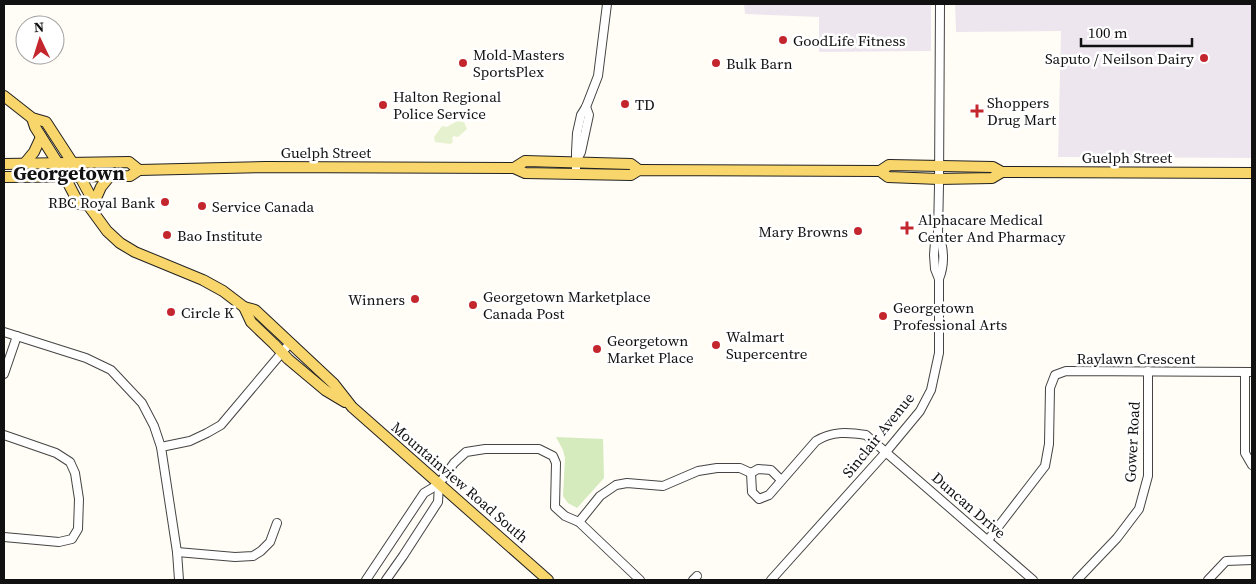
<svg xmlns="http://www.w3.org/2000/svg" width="1256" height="584" viewBox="0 0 1256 584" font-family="'Source Serif 4',serif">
<rect width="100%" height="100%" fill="#fffdf5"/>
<g fill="#eee6ef">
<path d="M 744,4 L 931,4 L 931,51 L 819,52 L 819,17 L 745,14 Z"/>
<path d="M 955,4 L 1252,4 L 1252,158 L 1058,157 L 1061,31 L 956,32 Z"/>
</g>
<path fill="#d5ebbd" d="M 556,437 L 603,439 L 604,478 L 577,508 L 568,503 L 563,496 L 565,458 L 563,450 Z"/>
<path fill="#e6f2cf" d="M 457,121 L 464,122 L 467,129 L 458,137 L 454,136 L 452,138 L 453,142 L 450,144 L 435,142 L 434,137 L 442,126 L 447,127 Z"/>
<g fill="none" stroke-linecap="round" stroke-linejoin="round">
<defs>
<g id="minor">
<path d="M 577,160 L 581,152 L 589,115 L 586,107"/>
<path d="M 576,174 L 576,152 L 577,133 L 581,115 L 586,107 L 598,76 L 607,4"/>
<path d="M 938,233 C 944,247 945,264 939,279"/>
<path d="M 4,332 L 86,358 L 111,370 L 142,403 L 154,426 L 161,447 L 177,552 L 179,580"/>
<path d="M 1245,372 L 1245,453 L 1252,465"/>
<path d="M 4,374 L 17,336"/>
<path d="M 4,435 L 56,453 L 70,462 L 75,473 L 79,499 L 78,529 L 72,539 L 59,542 L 4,537"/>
<path d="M 161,447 L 190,441 L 207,433 L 221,425 L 290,343"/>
<path d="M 751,473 L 752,492 L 759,499 L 769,495 L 816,441 C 832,431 848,432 866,435 L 1033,580"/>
<path d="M 751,473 L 758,469 L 771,470 L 781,480"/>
<path d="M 579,522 L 600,496 L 616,485 L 627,483 L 663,486 L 698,471 L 717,468 L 740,468 L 751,473"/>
<path d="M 988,540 L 1045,466 L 1049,444 L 1050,388 L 1055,375 L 1066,371 L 1252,372"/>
<path d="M 177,552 L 235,557 L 253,556 L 261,551 L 270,542 L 277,523"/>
<path d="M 366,580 L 424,493 L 439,484 L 454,463 L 466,452 L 485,449 L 539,449 L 553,456 L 556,463 L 555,507 L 565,516 L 579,522 L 640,580"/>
<path d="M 386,580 L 403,556 L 438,502 L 439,484"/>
<path d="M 693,580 L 697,576"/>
<path d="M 771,580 L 886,452 L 920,411 L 931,390 L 939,353 L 939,279 L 935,269 L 934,255 L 935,242 L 938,233 L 939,185 L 940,4"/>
<path d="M 1077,580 L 1117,538 L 1139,509 L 1148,476 L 1148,371"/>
<path d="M 1208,580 L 1226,561 L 1252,560"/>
</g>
<g id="major">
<path d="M 4,96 L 32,118 L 46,122 L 72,162 L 91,197 L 88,205"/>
<path d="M 32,118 L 35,127 L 57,162 L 79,204 L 88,205 L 107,231 L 120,243 L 135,252 L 203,280 L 223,291 L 244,307 L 255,310 L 334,384 L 352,407 L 548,580"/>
<path d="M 25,163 L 34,152 L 41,137"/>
<path d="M 4,164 L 129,162 L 139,170"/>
<path d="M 514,168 L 525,161 L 631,164 L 639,170"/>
<path d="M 880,171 L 888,177 L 939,179 L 992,178 L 1002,172"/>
<path d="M 4,177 L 130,176 L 139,170 L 266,167 L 514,168 L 525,173 L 631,175 L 639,170 L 880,171 L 889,165 L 993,167 L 1002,172 L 1252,173"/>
<path d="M 92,207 L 101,187 L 110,176"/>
<path d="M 244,307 L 251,322 L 274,344 L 288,359 L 325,390 L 345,402"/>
</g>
</defs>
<use href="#minor" stroke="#444" stroke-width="10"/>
<use href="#major" stroke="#222" stroke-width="12"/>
<use href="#minor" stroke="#fff" stroke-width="8"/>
<use href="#major" stroke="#f9d66b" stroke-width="10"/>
</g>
<g fill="#c4262e" stroke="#fff" stroke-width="2">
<circle cx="783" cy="40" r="5"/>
<circle cx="1204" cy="58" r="5"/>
<circle cx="463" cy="63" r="5"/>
<circle cx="716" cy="63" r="5"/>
<circle cx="625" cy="104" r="5"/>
<circle cx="383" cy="105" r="5"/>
<path d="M974.5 103.5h5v5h5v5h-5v5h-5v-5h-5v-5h5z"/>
<circle cx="165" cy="202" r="5"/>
<circle cx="202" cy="206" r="5"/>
<path d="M904.5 220.5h5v5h5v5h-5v5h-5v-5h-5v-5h5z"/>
<circle cx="858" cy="231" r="5"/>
<circle cx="167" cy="235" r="5"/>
<circle cx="415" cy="299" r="5"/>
<circle cx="473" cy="305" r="5"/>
<circle cx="171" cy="312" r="5"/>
<circle cx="883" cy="316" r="5"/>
<circle cx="716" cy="345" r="5"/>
<circle cx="597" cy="349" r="5"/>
</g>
<g text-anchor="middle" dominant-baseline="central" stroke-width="5" stroke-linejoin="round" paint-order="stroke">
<g font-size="15" fill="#111" stroke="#fff" text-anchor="start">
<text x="793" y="40">GoodLife Fitness</text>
<text x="473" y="54">Mold-Masters<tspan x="473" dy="17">SportsPlex</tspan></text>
<text x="1194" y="58" text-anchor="end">Saputo / Neilson Dairy</text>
<text x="726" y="63">Bulk Barn</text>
<text x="393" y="96">Halton Regional<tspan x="393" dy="17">Police Service</tspan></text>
<text x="987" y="102">Shoppers<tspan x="987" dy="17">Drug Mart</tspan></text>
<text x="635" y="104">TD</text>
<text x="155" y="202" text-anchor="end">RBC Royal Bank</text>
<text x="212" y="206">Service Canada</text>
<text x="918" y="219">Alphacare Medical<tspan x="918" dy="17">Center And Pharmacy</tspan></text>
<text x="848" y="231" text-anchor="end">Mary Browns</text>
<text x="177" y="235">Bao Institute</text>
<text x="483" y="296">Georgetown Marketplace<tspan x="483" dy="17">Canada Post</tspan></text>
<text x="405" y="299" text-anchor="end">Winners</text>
<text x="893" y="307">Georgetown<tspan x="893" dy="17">Professional Arts</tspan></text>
<text x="181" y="312">Circle K</text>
<text x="726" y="336">Walmart<tspan x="726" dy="17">Supercentre</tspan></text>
<text x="607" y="340">Georgetown<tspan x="607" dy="17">Market Place</tspan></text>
</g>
<g font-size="15" fill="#111" stroke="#fff">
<text x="326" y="152">Guelph Street</text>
<text x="1127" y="157">Guelph Street</text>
<text x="1136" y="358">Raylawn Crescent</text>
<text transform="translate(878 435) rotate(-51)">Sinclair Avenue</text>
<text transform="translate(1132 442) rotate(-87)">Gower Road</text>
<text transform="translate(460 482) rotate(41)">Mountainview Road South</text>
<text transform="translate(969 505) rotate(41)">Duncan Drive</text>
</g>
<g font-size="20" font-weight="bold" fill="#111" stroke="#fff">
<text x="69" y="173">Georgetown</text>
</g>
</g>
<rect width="1256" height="584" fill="none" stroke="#111111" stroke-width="10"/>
<g transform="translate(40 40) rotate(356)"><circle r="24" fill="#ffffff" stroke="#a0a0a0"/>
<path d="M0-4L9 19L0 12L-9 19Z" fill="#c4262e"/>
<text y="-8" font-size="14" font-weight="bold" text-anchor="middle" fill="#111111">N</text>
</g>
<path d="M1081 38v8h111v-8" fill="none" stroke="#111111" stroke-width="2.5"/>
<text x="1088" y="38" font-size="15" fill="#111111" stroke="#ffffff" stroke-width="4" paint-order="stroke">100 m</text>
</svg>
